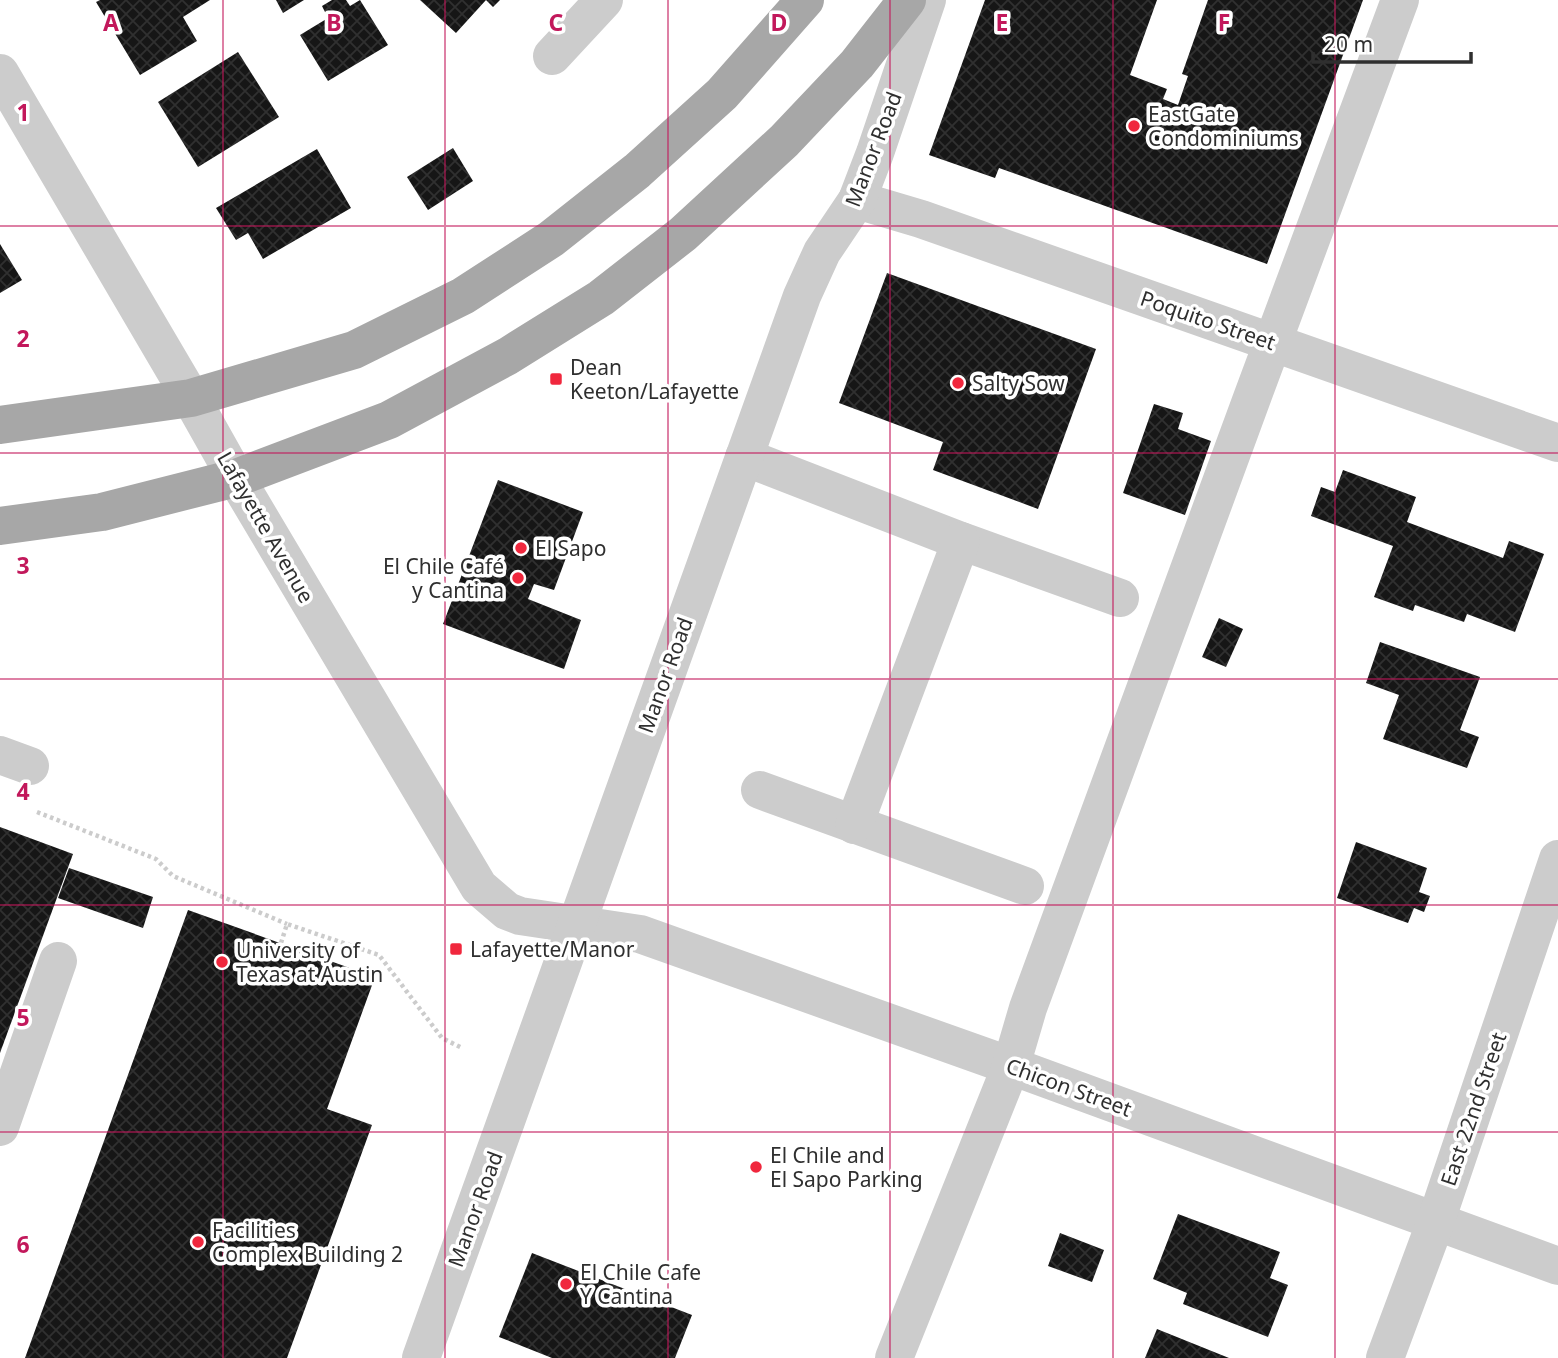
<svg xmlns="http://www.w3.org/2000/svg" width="1558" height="1358" viewBox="0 0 1558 1358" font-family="'Noto Sans',sans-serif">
<defs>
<pattern id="building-cross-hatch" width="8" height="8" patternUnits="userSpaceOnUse" patternTransform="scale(1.75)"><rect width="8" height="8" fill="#161616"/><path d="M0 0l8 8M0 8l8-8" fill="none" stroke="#303030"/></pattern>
</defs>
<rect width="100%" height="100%" fill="#fff"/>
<g fill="url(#building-cross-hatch)">
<path d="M 100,0 L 210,0 L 183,17 L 197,41 L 140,75 L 96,2 Z"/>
<path d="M 276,0 L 304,0 L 283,13 Z"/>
<path d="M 332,0 L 346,0 L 350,6 L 360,0 L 388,45 L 328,81 L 300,35 L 328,18 L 322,6 Z"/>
<path d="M 420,0 L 500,0 L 493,7 L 486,0 L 456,33 Z"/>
<path d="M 985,0 L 1157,0 L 1130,75 L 1167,89 L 1163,99 L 1178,105 L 1188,76 L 1182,74 L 1208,0 L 1363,0 L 1267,264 L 999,168 L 995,178 L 929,155 Z"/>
<path d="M 238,52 L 279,117 L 198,167 L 158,102 Z"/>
<path d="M 453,148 L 473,181 L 428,210 L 407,177 Z"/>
<path d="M 317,149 L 351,208 L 263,259 L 248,233 L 236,240 L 216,208 Z"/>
<path d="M 0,244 L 22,280 L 0,293 Z"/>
<path d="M 887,273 L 1096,349 L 1038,509 L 933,470 L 943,442 L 839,403 Z"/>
<path d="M 1154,404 L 1183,413 L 1178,429 L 1211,441 L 1185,515 L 1123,493 Z"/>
<path d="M 1343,470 L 1416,497 L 1407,522 L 1503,558 L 1509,541 L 1544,554 L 1515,632 L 1467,614 L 1464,622 L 1415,605 L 1413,611 L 1374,597 L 1393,546 L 1311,516 L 1321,487 L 1335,492 Z"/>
<path d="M 498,480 L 583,512 L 554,590 L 534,584 L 528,599 L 581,620 L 564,669 L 443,624 Z"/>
<path d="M 1219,618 L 1243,629 L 1226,667 L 1202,657 Z"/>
<path d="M 1380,642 L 1480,677 L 1460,730 L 1479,737 L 1467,768 L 1383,739 L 1399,695 L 1366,683 Z"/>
<path d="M 0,827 L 73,854 L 0,1053 Z"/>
<path d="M 1356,842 L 1427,868 L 1419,892 L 1430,896 L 1424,912 L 1414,908 L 1408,923 L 1337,898 Z"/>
<path d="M 69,868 L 153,897 L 143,928 L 58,898 Z"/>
<path d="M 188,910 L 375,977 L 327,1109 L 372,1125 L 287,1358 L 25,1358 Z"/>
<path d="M 1178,1214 L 1280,1252 L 1270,1278 L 1288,1285 L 1268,1337 L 1183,1304 L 1187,1293 L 1153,1279 Z"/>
<path d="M 1060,1233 L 1104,1250 L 1092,1282 L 1048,1266 Z"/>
<path d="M 532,1253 L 692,1315 L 675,1358 L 552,1358 L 499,1337 Z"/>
<path d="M 1157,1329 L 1229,1358 L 1145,1358 Z"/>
</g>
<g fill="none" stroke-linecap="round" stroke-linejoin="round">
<g stroke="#ccc" stroke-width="4.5" stroke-dasharray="3.5 3.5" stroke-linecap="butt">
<path d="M 37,812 L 156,859 L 173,876 L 287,924"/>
<path d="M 281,943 L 287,924 L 379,955 L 442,1038 L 462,1048"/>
</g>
<g stroke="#ccc" stroke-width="38">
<path d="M 552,56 L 604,0"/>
<path d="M 0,73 L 191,398 L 236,478 L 479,887 L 507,911 L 520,916 L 640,934 L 1011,1066 L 1558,1266"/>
<path d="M 857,200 L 921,219 L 1558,443"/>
<path d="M 744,457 L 961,541 L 1120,598"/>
<path d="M 0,755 L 30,766"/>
<path d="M 760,790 L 1025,886"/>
<path d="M 854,825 L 961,541"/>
<path d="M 0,1127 L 58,961"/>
<path d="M 421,1358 L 802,296 L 822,252 L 857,200 L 875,153 L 927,0"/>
<path d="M 894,1358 L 1011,1066 L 1028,1008 L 1252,398 L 1400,0"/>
<path d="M 1385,1358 L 1436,1221 L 1558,859"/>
</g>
<g stroke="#a7a7a7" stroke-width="38">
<path d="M 0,425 L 191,398 L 354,350 L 463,296 L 551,239 L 637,171 L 722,94 L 805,0"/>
<path d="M 0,526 L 102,512 L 236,478 L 389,420 L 508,356 L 601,298 L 683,234 L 784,141 L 857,64 L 907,0"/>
</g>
</g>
<path fill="none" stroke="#c2185b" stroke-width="2" stroke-opacity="0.55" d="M 223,0 L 223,1358M 445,0 L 445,1358M 668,0 L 668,1358M 890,0 L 890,1358M 1113,0 L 1113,1358M 1335,0 L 1335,1358M 0,226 L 1558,226M 0,453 L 1558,453M 0,679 L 1558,679M 0,905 L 1558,905M 0,1132 L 1558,1132"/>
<g fill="#f0273d" stroke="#fff" stroke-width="2.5">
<circle cx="1134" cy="126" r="7"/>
<rect x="549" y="372" width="14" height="14" rx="3.5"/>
<circle cx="958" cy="383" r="7"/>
<circle cx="521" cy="548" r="7"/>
<circle cx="518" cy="578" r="7"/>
<rect x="449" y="942" width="14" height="14" rx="3.5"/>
<circle cx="222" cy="962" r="7"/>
<circle cx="756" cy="1167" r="7"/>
<circle cx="198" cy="1242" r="7"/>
<circle cx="566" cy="1284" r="7"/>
</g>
<g text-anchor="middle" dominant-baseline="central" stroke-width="7" stroke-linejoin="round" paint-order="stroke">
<g font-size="21" fill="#2f2f2f" stroke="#fff" text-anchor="start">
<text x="1148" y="114">EastGate<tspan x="1148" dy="24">Condominiums</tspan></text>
<text x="570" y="367">Dean<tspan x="570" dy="24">Keeton/Lafayette</tspan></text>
<text x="972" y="383">Salty Sow</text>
<text x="535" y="548">El Sapo</text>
<text x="504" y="566" text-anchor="end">El Chile Café<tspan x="504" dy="24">y Cantina</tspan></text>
<text x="470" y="949">Lafayette/Manor</text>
<text x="236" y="950">University of<tspan x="236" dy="24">Texas at Austin</tspan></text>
<text x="770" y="1155">El Chile and<tspan x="770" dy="24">El Sapo Parking</tspan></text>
<text x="212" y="1230">Facilities<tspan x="212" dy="24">Complex Building 2</tspan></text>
<text x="580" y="1272">El Chile Cafe<tspan x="580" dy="24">Y Cantina</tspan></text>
</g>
<g font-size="21" fill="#2f2f2f" stroke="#fff">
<text transform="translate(873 149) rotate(-69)">Manor Road</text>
<text transform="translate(1208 320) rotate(19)">Poquito Street</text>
<text transform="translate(266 527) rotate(60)">Lafayette Avenue</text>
<text transform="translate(665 675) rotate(-70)">Manor Road</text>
<text transform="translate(1069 1087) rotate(20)">Chicon Street</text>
<text transform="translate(1473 1109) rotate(-71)">East 22nd Street</text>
<text transform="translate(475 1209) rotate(-70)">Manor Road</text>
</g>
</g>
<g font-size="23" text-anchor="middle" font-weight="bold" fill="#c2185b" stroke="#fff" stroke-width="7" stroke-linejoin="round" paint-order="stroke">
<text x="111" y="31">A</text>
<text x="334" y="31">B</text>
<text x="556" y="31">C</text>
<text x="779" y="31">D</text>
<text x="1002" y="31">E</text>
<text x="1224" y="31">F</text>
<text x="23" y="121">1</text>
<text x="23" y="347">2</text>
<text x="23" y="574">3</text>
<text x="23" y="800">4</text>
<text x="23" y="1026">5</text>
<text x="23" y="1253">6</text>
</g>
<path d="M1313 52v10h158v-10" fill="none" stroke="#2f2f2f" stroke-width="3.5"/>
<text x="1324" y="52" font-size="21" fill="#2f2f2f" stroke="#ffffff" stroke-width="5" paint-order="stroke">20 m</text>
</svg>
